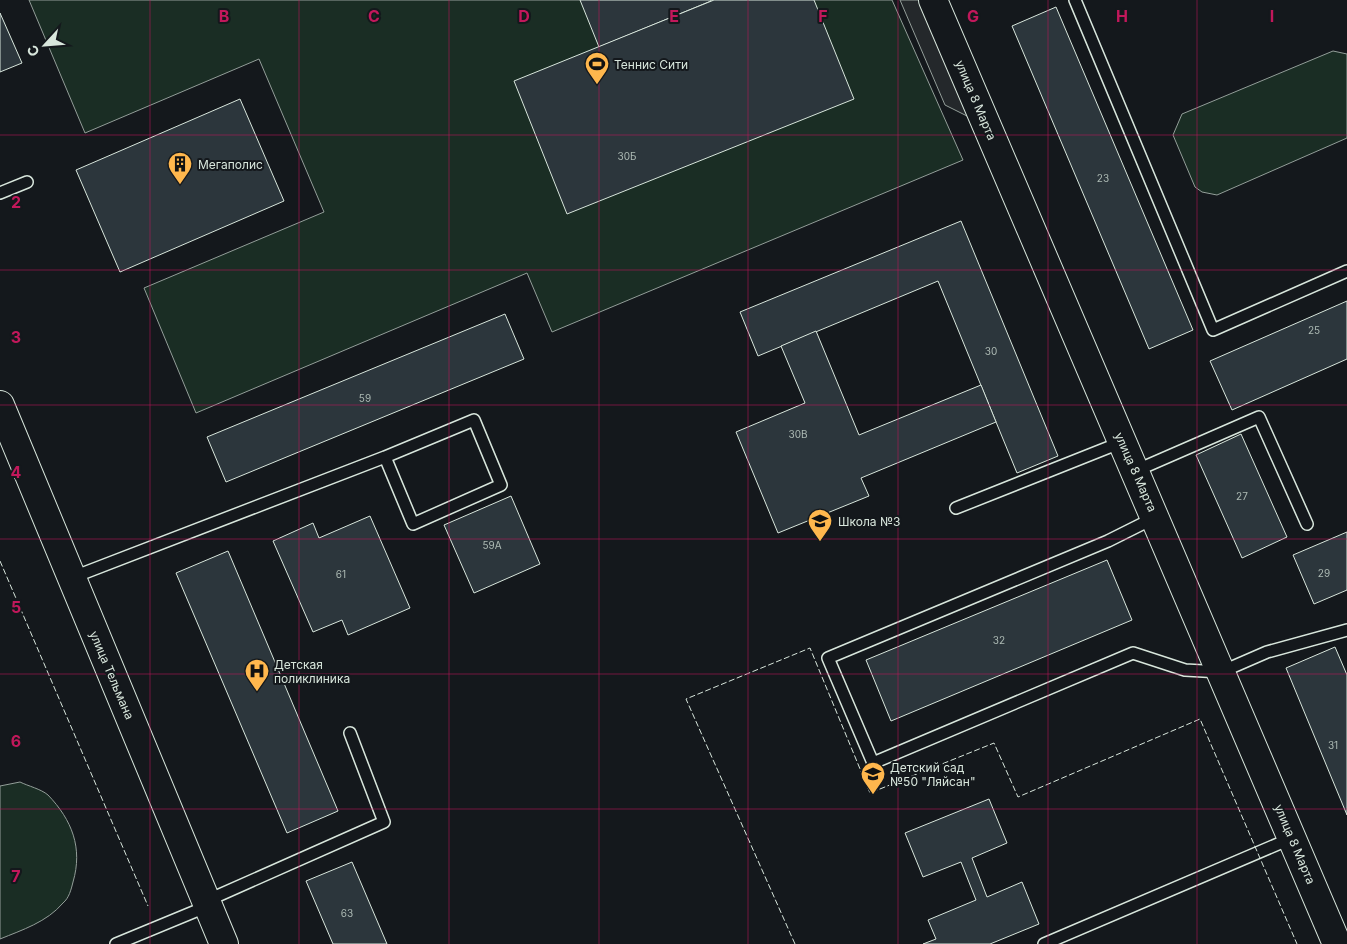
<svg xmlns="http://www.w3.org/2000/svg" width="1347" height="944" viewBox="0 0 1347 944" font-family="Inter,sans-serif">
<rect width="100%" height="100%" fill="#14181c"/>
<g fill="#1a2d24" stroke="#939e99">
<path d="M 29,0 L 892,0 L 963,160 L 552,332 L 527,273 L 196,413 L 144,288 L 324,212 L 259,59 L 85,133 Z"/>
<path d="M 1333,51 L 1347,54 L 1347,138 L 1217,195 L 1202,192 L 1195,187 L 1173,135 L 1182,114 Z"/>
<path d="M 20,782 C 28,786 41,789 48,795 C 72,820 83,848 73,882 C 71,890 69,898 63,903 C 47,922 22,930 0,939 L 0,786 Z"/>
</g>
<path fill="#24282b" stroke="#939e99" d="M 900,0 L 933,0 L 987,126 L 945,105 Z"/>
<g fill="#2c363c" stroke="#d8e6dc">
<path d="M 580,0 L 711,0 L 711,1 L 599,47 Z"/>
<path d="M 814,0 L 854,99 L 567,214 L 514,81 L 714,0 Z"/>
<path d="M 1056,7 L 1193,330 L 1149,349 L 1012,26 Z"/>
<path d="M 0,13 L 22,63 L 0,72 Z"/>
<path d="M 240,99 L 284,201 L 120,272 L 76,170 Z"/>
<path d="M 961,221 L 1058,456 L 1017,473 L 938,281 L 758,356 L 740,312 Z"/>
<path d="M 1347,301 L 1347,359 L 1232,410 L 1210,361 Z"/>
<path d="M 505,314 L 524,359 L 226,482 L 207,437 Z"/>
<path d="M 816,331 L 859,435 L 981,385 L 996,422 L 861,478 L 869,496 L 778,533 L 736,432 L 805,403 L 781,346 Z"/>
<path d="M 1241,434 L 1287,537 L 1242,558 L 1196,455 Z"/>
<path d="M 511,496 L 540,564 L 474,593 L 444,525 Z"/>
<path d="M 370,516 L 410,608 L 348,635 L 342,620 L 313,632 L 273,541 L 313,523 L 319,538 Z"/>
<path d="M 1347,532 L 1347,590 L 1314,604 L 1293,555 Z"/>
<path d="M 228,551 L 338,811 L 287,833 L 176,573 Z"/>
<path d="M 1107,560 L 1132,620 L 891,721 L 866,660 Z"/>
<path d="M 1335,647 L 1347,675 L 1347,815 L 1286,668 Z"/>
<path d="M 989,799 L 1007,843 L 972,858 L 987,897 L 1022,882 L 1039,924 L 990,944 L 923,944 L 936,939 L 928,920 L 976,900 L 961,862 L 923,877 L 905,833 Z"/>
<path d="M 352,862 L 387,944 L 333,944 L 306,881 Z"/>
</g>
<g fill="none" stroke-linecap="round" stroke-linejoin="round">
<defs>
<g id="service">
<path d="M 1075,0 L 1213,330 L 1347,271"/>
<path d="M 0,193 L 27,182"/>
<path d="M 1135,471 L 1259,417 L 1307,524"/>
<path d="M 956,508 L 1122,442"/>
<path d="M 1154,518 L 1108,541 L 828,658 L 873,763 L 1133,653 L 1185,670 L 1221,672 L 1267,652 L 1347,630"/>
<path d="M 71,578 L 385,457 L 474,420 L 501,485 L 413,524 L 385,457"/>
<path d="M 206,901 L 384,822 L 350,733"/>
<path d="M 116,944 L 208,906"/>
<path d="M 1044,944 L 1292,838"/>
</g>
<g id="tertiary">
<path d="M 933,0 L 1337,944"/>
<path d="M 0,405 L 224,944"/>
</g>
</defs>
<use href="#service" stroke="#d8e6dc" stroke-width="14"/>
<use href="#tertiary" stroke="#d8e6dc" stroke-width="30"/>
<use href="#service" stroke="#14181c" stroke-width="11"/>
<use href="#tertiary" stroke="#14181c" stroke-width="28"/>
<g stroke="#d8e6dc" stroke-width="1" stroke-dasharray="6 2.5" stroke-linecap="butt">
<path d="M 0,561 L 148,906"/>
<path d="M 795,944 L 686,699 L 810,648 L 870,793 L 994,743 L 1018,797 L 1200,719 L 1297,944"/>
</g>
</g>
<path fill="none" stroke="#c2185b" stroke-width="1" stroke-opacity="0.55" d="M 150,0 L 150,944M 299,0 L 299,944M 449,0 L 449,944M 599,0 L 599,944M 748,0 L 748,944M 898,0 L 898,944M 1048,0 L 1048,944M 1197,0 L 1197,944M 0,135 L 1347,135M 0,270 L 1347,270M 0,405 L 1347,405M 0,539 L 1347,539M 0,674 L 1347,674M 0,809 L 1347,809"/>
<defs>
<symbol id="stadium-pin" viewBox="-11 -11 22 30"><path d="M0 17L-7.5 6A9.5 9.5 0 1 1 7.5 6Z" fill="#ffb74d" stroke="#14181c"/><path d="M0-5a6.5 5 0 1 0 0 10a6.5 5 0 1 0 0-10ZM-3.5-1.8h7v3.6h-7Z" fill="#111"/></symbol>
<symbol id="building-pin" viewBox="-11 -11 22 30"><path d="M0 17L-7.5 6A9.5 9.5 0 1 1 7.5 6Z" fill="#ffb74d" stroke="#14181c"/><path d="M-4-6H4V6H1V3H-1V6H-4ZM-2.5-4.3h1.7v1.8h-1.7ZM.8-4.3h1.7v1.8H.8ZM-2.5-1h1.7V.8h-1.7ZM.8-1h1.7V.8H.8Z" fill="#111"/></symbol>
<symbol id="school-pin" viewBox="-11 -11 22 30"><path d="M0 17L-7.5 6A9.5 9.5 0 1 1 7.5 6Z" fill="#ffb74d" stroke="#14181c"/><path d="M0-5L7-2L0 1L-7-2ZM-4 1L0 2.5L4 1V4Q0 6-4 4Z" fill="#111"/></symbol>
<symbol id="hospital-pin" viewBox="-11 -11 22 30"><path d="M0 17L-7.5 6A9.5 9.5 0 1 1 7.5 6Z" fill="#ffb74d" stroke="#14181c"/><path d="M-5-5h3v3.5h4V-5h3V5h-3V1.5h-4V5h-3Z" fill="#111"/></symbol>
</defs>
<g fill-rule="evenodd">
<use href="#stadium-pin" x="583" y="50" width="28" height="38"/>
<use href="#building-pin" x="166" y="150" width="28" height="38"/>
<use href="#school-pin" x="806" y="507" width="28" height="38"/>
<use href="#hospital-pin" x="243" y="657" width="28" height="38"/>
<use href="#school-pin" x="859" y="760" width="28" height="38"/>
</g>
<g text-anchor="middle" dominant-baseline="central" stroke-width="4" stroke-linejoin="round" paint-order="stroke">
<g font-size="10" fill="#adbab4">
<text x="627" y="156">30Б</text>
<text x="1103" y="178">23</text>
<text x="1314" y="330">25</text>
<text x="991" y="351">30</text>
<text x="365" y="398">59</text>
<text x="798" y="434">30В</text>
<text x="1242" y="496">27</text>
<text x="492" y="545">59А</text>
<text x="1324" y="573">29</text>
<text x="341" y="574">61</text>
<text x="999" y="640">32</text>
<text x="1333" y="745">31</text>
<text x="347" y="913">63</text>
</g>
<g font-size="12" fill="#d8e6dc" stroke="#14181c" text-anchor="start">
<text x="614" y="64">Теннис Сити</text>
<text x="198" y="164">Мегаполис</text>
<text x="838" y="521">Школа №3</text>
<text x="274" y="664">Детская<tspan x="274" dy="14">поликлиника</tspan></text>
<text x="890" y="767">Детский сад<tspan x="890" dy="14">№50 "Ляйсан"</tspan></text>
</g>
<g font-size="12" fill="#d8e6dc" stroke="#14181c">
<text transform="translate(976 100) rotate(67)">улица 8 Марта</text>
<text transform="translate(1136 472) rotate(66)">улица 8 Марта</text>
<text transform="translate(112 675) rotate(67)">улица Тельмана</text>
<text transform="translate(1295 844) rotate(67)">улица 8 Марта</text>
</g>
</g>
<g font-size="16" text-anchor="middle" font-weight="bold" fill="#c2185b" stroke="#14181c" stroke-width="4" stroke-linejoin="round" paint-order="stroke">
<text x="224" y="22">B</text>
<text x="374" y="22">C</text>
<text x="524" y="22">D</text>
<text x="674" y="22">E</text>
<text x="823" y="22">F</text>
<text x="973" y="22">G</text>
<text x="1122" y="22">H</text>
<text x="1272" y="22">I</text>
<text x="16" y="208">2</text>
<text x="16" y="343">3</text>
<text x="16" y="478">4</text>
<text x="16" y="613">5</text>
<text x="16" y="747">6</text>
<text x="16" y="882">7</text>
</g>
<g transform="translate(45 45) rotate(244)" stroke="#14181c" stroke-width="4" paint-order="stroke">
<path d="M0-4L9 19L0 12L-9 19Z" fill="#d8e6dc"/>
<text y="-8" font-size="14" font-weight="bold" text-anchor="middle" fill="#d8e6dc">С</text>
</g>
</svg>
